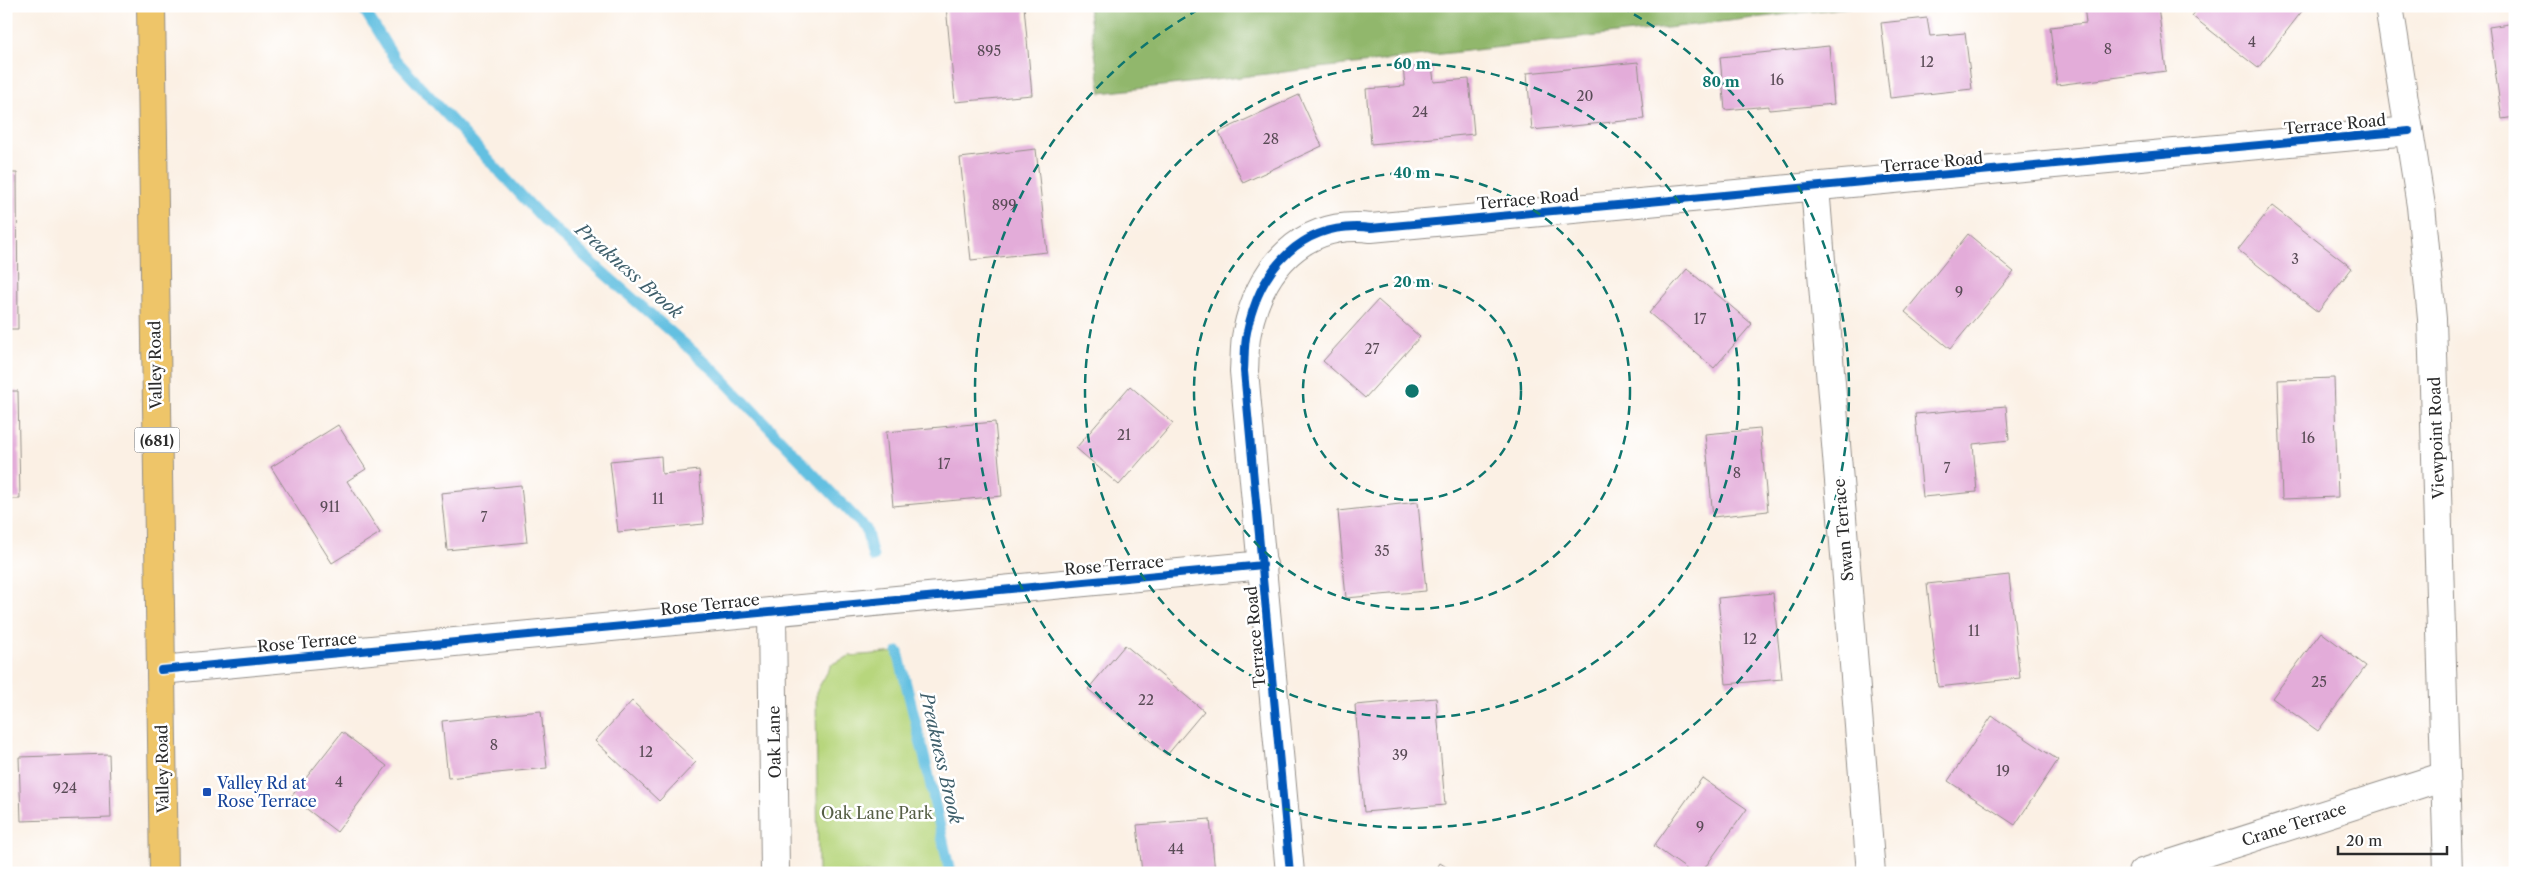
<svg xmlns="http://www.w3.org/2000/svg" width="2521" height="879" viewBox="0 0 2521 879" font-family="'Libre Caslon Text',serif">
<rect width="100%" height="100%" fill="#fff"/>
<filter id="ink" filterUnits="userSpaceOnUse"><feTurbulence type="fractalNoise" baseFrequency=".02" numOctaves="2"/><feDisplacementMap in="SourceGraphic" scale="10" xChannelSelector="R" yChannelSelector="G"/><feConvolveMatrix kernelMatrix="1 2 1 2 8 2 1 2 1" color-interpolation-filters="sRGB"/></filter>
<filter id="wash" filterUnits="userSpaceOnUse"><feTurbulence type="fractalNoise" baseFrequency=".0096" numOctaves="4" result="noise"/><feDisplacementMap in="SourceGraphic" scale="20" xChannelSelector="R" yChannelSelector="G"/><feGaussianBlur stdDeviation="1.12" result="paint"/><feColorMatrix in="noise" values="0 0 0 0 0 0 0 0 0 0 0 0 0 0 0 0 0 1.4 0 .05"/><feComposite in="paint" operator="in"/></filter>
<g filter="url(#wash)">
<rect width="100%" height="100%" fill="#fbf0e4"/>
<path fill="#b7d67d" stroke="#718054" d="M 898,652 L 927,768 L 950,873 L 818,873 L 816,692 L 832,664 L 850,656 Z"/>
<path fill="#91b76c" stroke="#5e714c" d="M 1088,6 L 1859,6 L 1101,93 Z"/>
<g fill="none" stroke-linecap="round" stroke-linejoin="round">
<g stroke="#63c0e1" stroke-width="11">
<path d="M 362,6 L 394,58 L 546,222 L 715,371 L 866,529 L 873,557"/>
<path d="M 898,652 L 927,768 L 950,873"/>
</g>
</g>
<g id="blocks">
<g fill="#e3acd9">
<path d="M 6,6 L 9,6 L 10,52 L 6,52 Z"/>
<path d="M 946,6 L 1024,6 L 1032,95 L 955,102 Z"/>
<path d="M 2084,6 L 2158,6 L 2166,71 L 2057,85 L 2050,27 L 2086,23 Z"/>
<path d="M 2200,6 L 2306,6 L 2258,68 L 2192,16 Z"/>
<path d="M 1927,18 L 1930,36 L 1965,33 L 1972,89 L 1890,98 L 1881,23 Z"/>
<path d="M 2515,23 L 2515,117 L 2502,119 L 2489,27 Z"/>
<path d="M 1829,46 L 1834,104 L 1769,110 L 1769,106 L 1725,110 L 1720,57 Z"/>
<path d="M 1638,62 L 1644,119 L 1532,130 L 1527,73 Z"/>
<path d="M 1432,65 L 1434,82 L 1469,79 L 1474,134 L 1371,144 L 1366,89 L 1405,86 L 1403,68 Z"/>
<path d="M 1299,95 L 1322,146 L 1243,183 L 1219,132 Z"/>
<path d="M 1036,149 L 1047,252 L 971,260 L 960,158 Z"/>
<path d="M 6,173 L 17,173 L 18,329 L 6,329 Z"/>
<path d="M 2272,206 L 2352,268 L 2318,312 L 2238,250 Z"/>
<path d="M 1968,234 L 2014,272 L 1950,349 L 1905,312 Z"/>
<path d="M 1687,269 L 1752,324 L 1714,368 L 1649,313 Z"/>
<path d="M 1378,300 L 1420,337 L 1365,398 L 1323,361 Z"/>
<path d="M 2334,378 L 2338,497 L 2282,499 L 2278,380 Z"/>
<path d="M 1130,386 L 1173,423 L 1119,485 L 1076,448 Z"/>
<path d="M 6,391 L 18,391 L 20,499 L 6,499 Z"/>
<path d="M 2006,406 L 2009,440 L 1973,444 L 1977,492 L 1923,497 L 1915,414 Z"/>
<path d="M 995,422 L 1002,496 L 893,506 L 886,432 Z"/>
<path d="M 338,425 L 366,469 L 347,481 L 380,533 L 332,563 L 271,467 Z"/>
<path d="M 1760,429 L 1768,511 L 1713,517 L 1705,434 Z"/>
<path d="M 661,456 L 662,474 L 699,470 L 704,524 L 618,532 L 610,461 Z"/>
<path d="M 521,485 L 527,542 L 447,550 L 441,493 Z"/>
<path d="M 1418,502 L 1426,591 L 1346,598 L 1338,511 Z"/>
<path d="M 6,571 L 8,571 L 10,684 L 6,684 Z"/>
<path d="M 2009,575 L 2020,678 L 1938,687 L 1927,584 Z"/>
<path d="M 1773,593 L 1782,679 L 1726,684 L 1718,598 Z"/>
<path d="M 2321,632 L 2366,666 L 2318,731 L 2272,698 Z"/>
<path d="M 1125,645 L 1204,711 L 1167,755 L 1088,689 Z"/>
<path d="M 1436,698 L 1445,805 L 1364,812 L 1355,705 Z"/>
<path d="M 632,701 L 696,762 L 659,801 L 595,741 Z"/>
<path d="M 541,711 L 547,768 L 448,778 L 442,721 Z"/>
<path d="M 1992,716 L 2058,760 L 2015,825 L 1948,781 Z"/>
<path d="M 342,732 L 387,766 L 337,832 L 291,797 Z"/>
<path d="M 109,754 L 111,818 L 21,821 L 19,757 Z"/>
<path d="M 1702,778 L 1747,809 L 1701,873 L 1692,873 L 1654,846 Z"/>
<path d="M 1210,819 L 1215,873 L 1142,873 L 1137,825 Z"/>
<path d="M 1440,863 L 1456,873 L 1434,873 Z"/>
</g>
</g>
</g>
<g filter="url(#ink)">
<use href="#blocks" fill-opacity="0" stroke="#938e88" stroke-width="1"/>
<g fill="none" stroke-linecap="round" stroke-linejoin="round">
<defs>
<g id="minor">
<path d="M 2389,6 L 2421,206 L 2432,319 L 2448,873"/>
<path d="M 1815,187 L 1871,873"/>
<path d="M 772,612 L 775,873"/>
<path d="M 161,670 L 1263,565"/>
<path d="M 1290,873 L 1244,371 C 1245,358 1244,345 1247,332 C 1260,268 1302,220 1371,228 L 2409,131"/>
<path d="M 2142,873 L 2445,776"/>
</g>
<path id="major" d="M 151,6 L 164,873"/>
</defs>
<use href="#minor" stroke="#938e88" stroke-width="30"/>
<use href="#major" stroke="#938e88" stroke-width="30"/>
<use href="#minor" stroke="#fff" stroke-width="28"/>
<use href="#major" stroke="#eec569" stroke-width="28"/>
<defs>
<g id="cycleway">
<path d="M 161,670 L 1263,565"/>
<path d="M 1290,873 L 1244,371 C 1245,358 1244,345 1247,332 C 1260,268 1302,220 1371,228 L 2409,131"/>
</g>
</defs>
<use href="#cycleway" stroke="#fff" stroke-width="11"/>
<use href="#cycleway" stroke="#0057b8" stroke-width="8"/>
</g>
</g>
<g fill="none" stroke="#0f766e" stroke-width="2.5" stroke-dasharray="9 6">
<circle cx="1412" cy="391" r="109"/>
<circle cx="1412" cy="391" r="218"/>
<circle cx="1412" cy="391" r="327"/>
<path d="M1621 7A437 437 0 1 1 1203 7"/>
</g>
<rect fill="#1a4fb4" stroke="#fff" stroke-width="2" x="202" y="787" width="10" height="10" rx="2.5"/>
<g text-anchor="middle" dominant-baseline="central" stroke-width="5" stroke-linejoin="round" paint-order="stroke">
<g font-size="14" fill="#594b56">
<text x="2252" y="42">4</text>
<text x="2108" y="49">8</text>
<text x="989" y="51">895</text>
<text x="1927" y="62">12</text>
<text x="1777" y="80">16</text>
<text x="1585" y="96">20</text>
<text x="1420" y="112">24</text>
<text x="1271" y="139">28</text>
<text x="1004" y="205">899</text>
<text x="2295" y="259">3</text>
<text x="1959" y="292">9</text>
<text x="1700" y="319">17</text>
<text x="1372" y="349">27</text>
<text x="1124" y="435">21</text>
<text x="2308" y="438">16</text>
<text x="944" y="464">17</text>
<text x="1947" y="468">7</text>
<text x="1737" y="473">8</text>
<text x="658" y="499">11</text>
<text x="330" y="507">911</text>
<text x="484" y="517">7</text>
<text x="1382" y="551">35</text>
<text x="1974" y="631">11</text>
<text x="1750" y="639">12</text>
<text x="2319" y="682">25</text>
<text x="1146" y="700">22</text>
<text x="494" y="745">8</text>
<text x="646" y="752">12</text>
<text x="1400" y="755">39</text>
<text x="2003" y="771">19</text>
<text x="339" y="782">4</text>
<text x="65" y="788">924</text>
<text x="1700" y="827">9</text>
<text x="1176" y="849">44</text>
</g>
<rect fill="#fff" stroke="#6b6b6b" stroke-width="1" x="134.5" y="427.5" width="45" height="25" rx="4"/>
<g font-size="15" font-weight="bold" fill="#2b2b2b">
<text x="157" y="440">(681)</text>
</g>
<g font-size="16" fill="#2b2b2b" stroke="#fff">
<text transform="translate(2335 124) rotate(-5)">Terrace Road</text>
<text transform="translate(1932 162) rotate(-5)">Terrace Road</text>
<text transform="translate(1528 199) rotate(-5)">Terrace Road</text>
<text transform="translate(155 365) rotate(-91)">Valley Road</text>
<text transform="translate(2436 438) rotate(-92)">Viewpoint Road</text>
<text transform="translate(1843 530) rotate(-95)">Swan Terrace</text>
<text transform="translate(1114 565) rotate(-5)">Rose Terrace</text>
<text transform="translate(710 604) rotate(-6)">Rose Terrace</text>
<text transform="translate(1255 637) rotate(-95)">Terrace Road</text>
<text transform="translate(307 642) rotate(-5)">Rose Terrace</text>
<text transform="translate(774 742) rotate(-91)">Oak Lane</text>
<text transform="translate(162 769) rotate(-91)">Valley Road</text>
<text transform="translate(2294 824) rotate(-18)">Crane Terrace</text>
</g>
<g font-size="16" fill="#164399" stroke="#fff" text-anchor="start">
<text x="217" y="783">Valley Rd at<tspan x="217" dy="18">Rose Terrace</tspan></text>
</g>
<g font-size="16" fill="#555e44" stroke="#fff">
<text x="877" y="813">Oak Lane Park</text>
</g>
<g font-size="18" font-style="italic" fill="#3f5f6b" stroke="#fff">
<text transform="translate(629 271) rotate(41)">Preakness Brook</text>
<text transform="translate(941 758) rotate(77)">Preakness Brook</text>
</g>
</g>
<circle cx="1412" cy="391" r="8" fill="#0f766e" stroke="#fff" stroke-width="2.5"/>
<g font-size="15" text-anchor="middle" font-weight="bold" fill="#0f766e" stroke="#fff" stroke-width="5" stroke-linejoin="round" paint-order="stroke">
<text x="1412" y="69">60 m</text>
<text x="1721" y="87">80 m</text>
<text x="1412" y="178">40 m</text>
<text x="1412" y="287">20 m</text>
</g>
<rect width="2521" height="879" fill="none" stroke="#fff" stroke-width="25"/>
<path d="M2338 846v8h109v-8" fill="none" stroke="#2b2b2b" stroke-width="2.5"/>
<text x="2346" y="846" font-size="15" fill="#2b2b2b" stroke="#ffffff" stroke-width="4" paint-order="stroke">20 m</text>
</svg>
